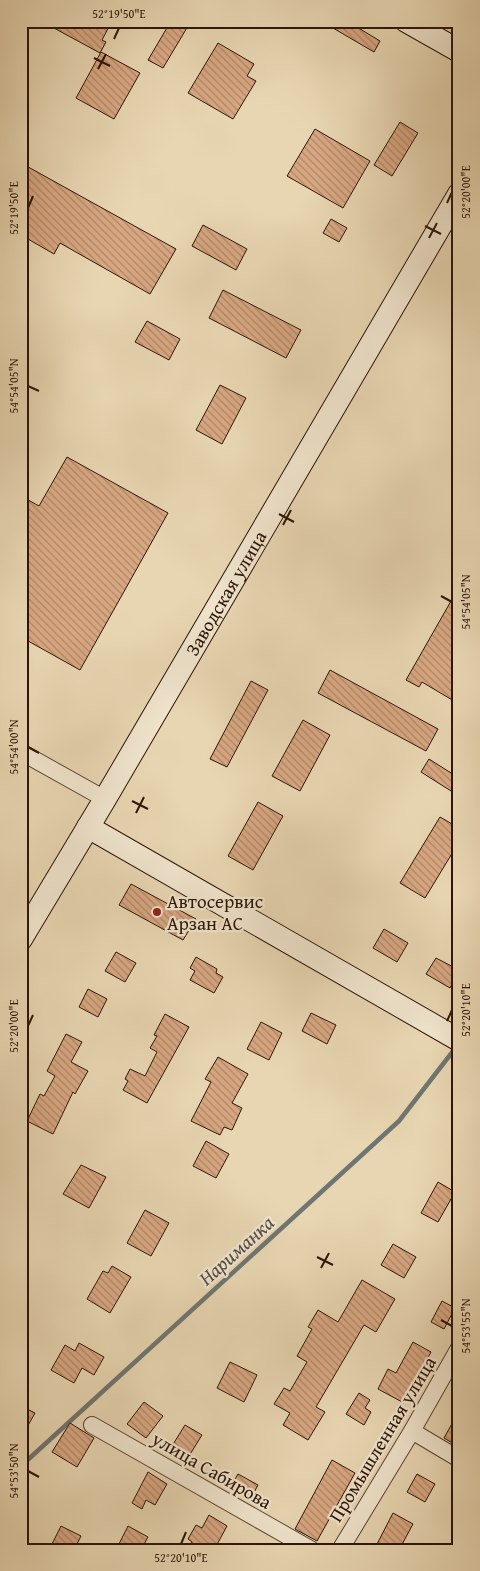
<svg xmlns="http://www.w3.org/2000/svg" width="480" height="1571" viewBox="0 0 480 1571" font-family="'Gentium Book Plus',serif">
<defs>
<pattern id="building-back-hatch" width="6" height="6" patternUnits="userSpaceOnUse" patternTransform="scale(1.25)"><rect width="6" height="6" fill="#d8a782"/><path d="M-1 5l2 2M0 0l6 6M5-1l2 2" fill="none" stroke="#af8768"/></pattern>
</defs>
<rect width="100%" height="100%" fill="#e8d6b2"/>
<filter id="stains"><feTurbulence type="fractalNoise" baseFrequency=".004" numOctaves="4"/><feColorMatrix values="0 0 0 0 .2 0 0 0 0 .09 0 0 0 0 .02 0 0 0 .5 -.17"/></filter>
<radialGradient id="worn" r=".72"><stop offset=".6" stop-color="#630" stop-opacity="0"/><stop offset="1" stop-color="#630" stop-opacity=".3"/></radialGradient>
<g fill="none" stroke-linecap="round" stroke-linejoin="round">
<path stroke="#6f7671" stroke-width="4.5" d="M 21,1466 L 399,1121 L 457,1046"/>
</g>
<g fill="url(#building-back-hatch)" stroke="#2c1507">
<path d="M 41,21 L 112,21 L 102,40 L 106,42 L 100,53 Z"/>
<path d="M 171,21 L 191,21 L 163,68 L 148,60 Z"/>
<path d="M 321,21 L 347,21 L 380,41 L 374,52 Z"/>
<path d="M 218,43 L 254,64 L 247,76 L 256,81 L 233,119 L 188,93 Z"/>
<path d="M 101,52 L 140,73 L 114,119 L 76,98 Z"/>
<path d="M 400,122 L 418,133 L 392,176 L 374,165 Z"/>
<path d="M 315,129 L 370,161 L 343,208 L 287,176 Z"/>
<path d="M 21,163 L 176,249 L 150,294 L 60,243 L 54,254 L 21,235 Z"/>
<path d="M 331,219 L 347,228 L 339,242 L 323,233 Z"/>
<path d="M 203,225 L 247,249 L 236,270 L 192,246 Z"/>
<path d="M 223,290 L 301,330 L 286,358 L 209,318 Z"/>
<path d="M 147,321 L 180,339 L 169,360 L 135,342 Z"/>
<path d="M 220,385 L 246,398 L 222,444 L 196,430 Z"/>
<path d="M 67,457 L 168,513 L 80,670 L 21,637 L 21,496 L 39,506 Z"/>
<path d="M 459,587 L 459,704 L 422,682 L 419,687 L 406,680 Z"/>
<path d="M 330,670 L 438,729 L 426,751 L 318,693 Z"/>
<path d="M 251,681 L 268,690 L 227,767 L 210,759 Z"/>
<path d="M 303,720 L 330,735 L 300,791 L 272,776 Z"/>
<path d="M 429,759 L 459,778 L 459,796 L 421,772 Z"/>
<path d="M 258,802 L 283,816 L 253,870 L 228,856 Z"/>
<path d="M 440,817 L 459,828 L 459,842 L 425,898 L 400,883 Z"/>
<path d="M 131,884 L 196,919 L 183,940 L 119,905 Z"/>
<path d="M 384,929 L 408,943 L 397,962 L 373,948 Z"/>
<path d="M 116,952 L 136,963 L 125,982 L 105,971 Z"/>
<path d="M 196,957 L 217,969 L 216,973 L 223,977 L 214,993 L 190,980 L 195,971 L 190,968 Z"/>
<path d="M 436,958 L 459,970 L 450,988 L 426,974 Z"/>
<path d="M 88,989 L 107,999 L 98,1017 L 79,1007 Z"/>
<path d="M 311,1013 L 336,1025 L 327,1044 L 302,1031 Z"/>
<path d="M 165,1014 L 189,1027 L 147,1103 L 123,1090 L 128,1081 L 125,1079 L 130,1069 L 145,1076 L 157,1052 L 150,1048 L 157,1036 L 154,1035 Z"/>
<path d="M 261,1022 L 282,1033 L 269,1060 L 247,1049 Z"/>
<path d="M 66,1034 L 82,1042 L 71,1062 L 88,1071 L 75,1094 L 73,1092 L 53,1134 L 27,1121 L 40,1094 L 44,1096 L 55,1076 L 47,1071 Z"/>
<path d="M 218,1057 L 248,1074 L 232,1103 L 242,1108 L 232,1130 L 224,1127 L 220,1135 L 191,1121 L 211,1082 L 205,1079 Z"/>
<path d="M 206,1141 L 229,1154 L 216,1178 L 193,1166 Z"/>
<path d="M 81,1165 L 106,1177 L 89,1208 L 63,1194 Z"/>
<path d="M 438,1182 L 455,1192 L 438,1222 L 421,1213 Z"/>
<path d="M 145,1210 L 169,1223 L 151,1256 L 127,1243 Z"/>
<path d="M 393,1244 L 416,1257 L 404,1278 L 381,1265 Z"/>
<path d="M 112,1266 L 131,1277 L 110,1313 L 87,1299 L 103,1271 L 108,1273 Z"/>
<path d="M 362,1280 L 395,1299 L 376,1332 L 364,1325 L 316,1407 L 325,1412 L 308,1440 L 283,1425 L 290,1413 L 274,1404 L 284,1388 L 290,1391 L 307,1362 L 297,1356 L 312,1329 L 308,1327 L 318,1310 L 338,1322 Z"/>
<path d="M 442,1301 L 455,1308 L 444,1329 L 431,1322 Z"/>
<path d="M 413,1342 L 431,1352 L 404,1403 L 378,1389 L 388,1369 L 396,1373 Z"/>
<path d="M 79,1343 L 104,1357 L 94,1375 L 82,1368 L 74,1383 L 51,1370 L 65,1345 L 75,1351 Z"/>
<path d="M 230,1362 L 257,1375 L 244,1402 L 217,1388 Z"/>
<path d="M 359,1393 L 370,1400 L 365,1408 L 371,1412 L 364,1425 L 346,1414 Z"/>
<path d="M 144,1402 L 163,1416 L 146,1438 L 127,1424 Z"/>
<path d="M 21,1406 L 35,1413 L 21,1438 Z"/>
<path d="M 459,1411 L 459,1447 L 444,1438 Z"/>
<path d="M 70,1423 L 94,1438 L 77,1467 L 52,1452 Z"/>
<path d="M 185,1425 L 202,1435 L 189,1456 L 172,1446 Z"/>
<path d="M 332,1460 L 355,1473 L 317,1541 L 295,1529 Z"/>
<path d="M 148,1472 L 167,1484 L 155,1505 L 146,1500 L 142,1509 L 132,1503 Z"/>
<path d="M 238,1474 L 258,1485 L 250,1500 L 230,1488 Z"/>
<path d="M 417,1474 L 435,1484 L 425,1502 L 407,1492 Z"/>
<path d="M 393,1513 L 413,1524 L 399,1550 L 374,1550 Z"/>
<path d="M 209,1515 L 227,1526 L 214,1550 L 188,1550 L 192,1542 L 188,1539 L 196,1525 L 202,1528 Z"/>
<path d="M 61,1526 L 81,1536 L 74,1550 L 55,1550 L 57,1547 L 52,1544 Z"/>
<path d="M 128,1526 L 148,1537 L 141,1550 L 116,1550 Z"/>
</g>
<g fill="none" stroke-linecap="round" stroke-linejoin="round">
<defs>
<g id="street">
<path d="M 21,752 L 105,799"/>
<path d="M 92,1425 L 312,1550"/>
<path d="M 412,1431 L 459,1459"/>
<path d="M 340,1550 L 412,1431 L 459,1348"/>
</g>
<g id="secondary">
<path d="M 406,21 L 459,51"/>
<path d="M 88,827 L 459,1040"/>
<path id="s1" d="M 21,939 L 105,799 L 459,194"/>
</g>
</defs>
<use href="#street" stroke="#5b4532" stroke-width="18"/>
<use href="#secondary" stroke="#2c1507" stroke-width="24"/>
<use href="#street" stroke="#f0e4cd" stroke-width="16"/>
<use href="#secondary" stroke="#f0e4cd" stroke-width="22"/>
</g>
<path fill="none" stroke="#2c1507" stroke-width="2" d="M 114,39 L 119,28M 94,58 L 110,66M 98,69 L 106,54M 447,203 L 452,192M 28,208 L 33,196M 425,226 L 441,234M 429,238 L 437,223M 28,386 L 39,391M 279,514 L 294,522M 283,525 L 291,510M 441,596 L 452,602M 28,747 L 39,753M 132,801 L 148,809M 136,813 L 144,797M 447,1021 L 452,1010M 28,1026 L 33,1015M 317,1257 L 333,1265M 321,1268 L 329,1253M 441,1320 L 452,1326M 28,1471 L 39,1477M 181,1544 L 186,1532"/>
<circle fill="#8f2418" stroke="#f0e4cd" stroke-width="2" cx="157" cy="912" r="5"/>
<g text-anchor="middle" dominant-baseline="central" stroke-width="4.5" stroke-linejoin="round" paint-order="stroke">
<g font-size="19" fill="#2c1507" stroke="#f0e4cd">
<text stroke="none"><textPath href="#s1" startOffset="402">Заводская улица</textPath></text>
<text transform="translate(382 1439) rotate(-59)">Промышленная улица</text>
<text transform="translate(212 1470) rotate(30)">улица Сабирова</text>
</g>
<g font-size="19" fill="#2c1507" stroke="#f0e4cd" text-anchor="start">
<text x="167" y="901">Автосервис<tspan x="167" dy="22">Арзан АС</tspan></text>
</g>
<g font-size="20" font-style="italic" fill="#534d45" stroke="#f0e4cd">
<text transform="translate(236 1250) rotate(-42)">Нариманка</text>
</g>
</g>
<rect width="480" height="1571" fill="none" stroke="#e8d6b2" stroke-width="55"/>
<rect x="28" y="28" width="424" height="1516" fill="none" stroke="#2c1507" stroke-width="2"/>
<g font-size="12" text-anchor="middle" fill="#2c1507">
<text x="119" y="18">52°19'50"E</text>
<text transform="translate(466 192) rotate(-90)" y="4">52°20'00"E</text>
<text transform="translate(14 208) rotate(-90)" y="4">52°19'50"E</text>
<text transform="translate(14 386) rotate(-90)" y="4">54°54'05"N</text>
<text transform="translate(466 602) rotate(-90)" y="4">54°54'05"N</text>
<text transform="translate(14 747) rotate(-90)" y="4">54°54'00"N</text>
<text transform="translate(466 1010) rotate(-90)" y="4">52°20'10"E</text>
<text transform="translate(14 1026) rotate(-90)" y="4">52°20'00"E</text>
<text transform="translate(466 1326) rotate(-90)" y="4">54°53'55"N</text>
<text transform="translate(14 1471) rotate(-90)" y="4">54°53'50"N</text>
<text x="181" y="1562">52°20'10"E</text>
</g>
<rect width="100%" height="100%" filter="url(#stains)"/>
<rect width="100%" height="100%" fill="url(#worn)"/>
</svg>
